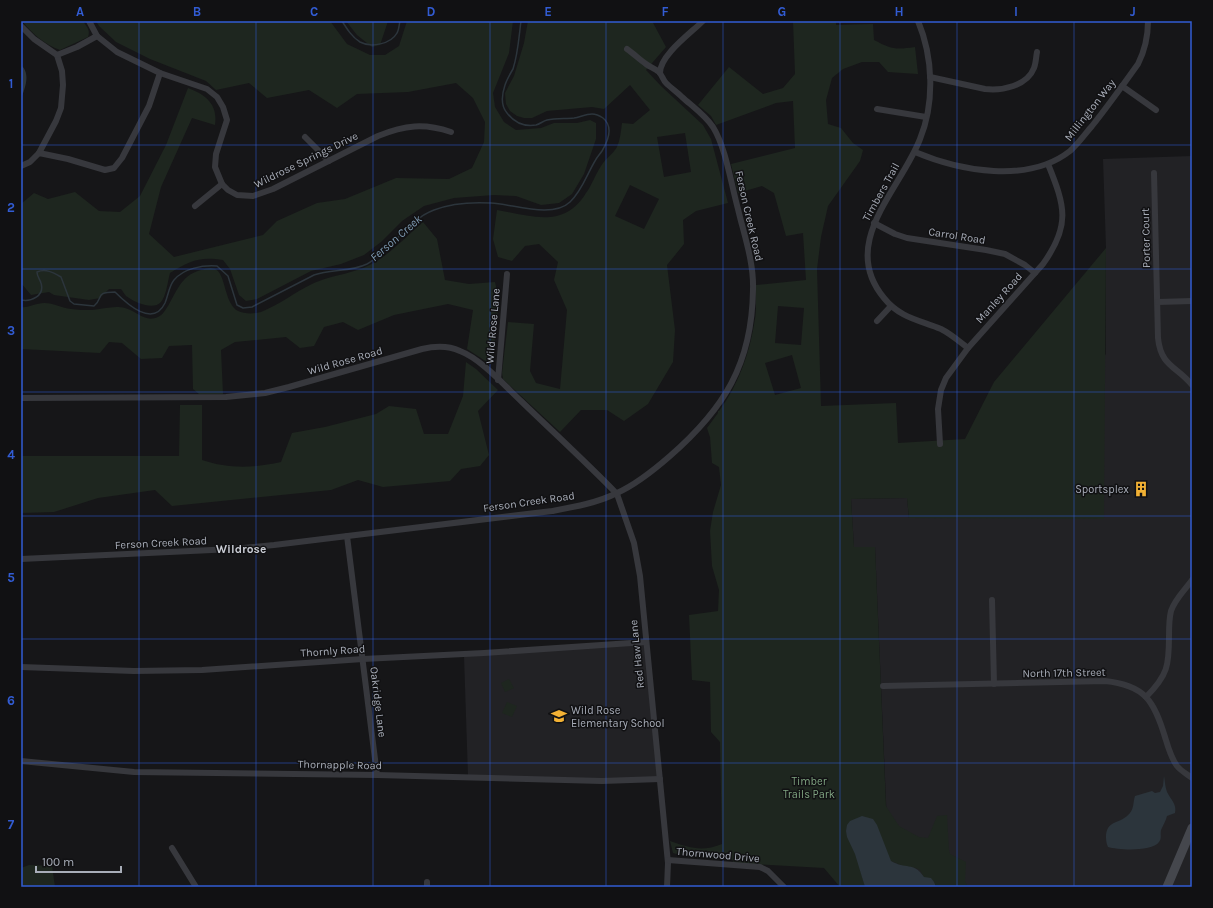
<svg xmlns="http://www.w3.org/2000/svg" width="1213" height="908" viewBox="0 0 1213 908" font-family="Karla,sans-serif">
<rect width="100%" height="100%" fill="#161618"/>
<g fill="#222225">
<path d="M 1192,156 L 1192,821 L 1165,887 L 923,887 L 889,869 L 875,547 L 854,547 L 851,499 L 907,498 L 909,518 L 987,518 L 1106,354 L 1106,248 L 1103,159 Z"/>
<path d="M 645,644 L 658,780 L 468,776 L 464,656 Z"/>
<path d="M 1192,829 L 1192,887 L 1168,887 Z"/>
</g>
<g fill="#1e261f" fill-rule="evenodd">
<path d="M 22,21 L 83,21 C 86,26 91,30 88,37 L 60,50 C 45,45 32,33 22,21 Z"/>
<path d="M 96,21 L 330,21 L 347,44 L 370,55 L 385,55 L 399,46 L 407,21 L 513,21 L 509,53 L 493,93 L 495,107 L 504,122 L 516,130 L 541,128 L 554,123 L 577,123 L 590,120 L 596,123 L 596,139 L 584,174 L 572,194 L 559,203 L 541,205 L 516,196 L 494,195 L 454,198 L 424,206 L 402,221 L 381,242 L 364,255 L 341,264 L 311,271 L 257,299 L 246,301 L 239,295 L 230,269 L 223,260 C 200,256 189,261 170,273 C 168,280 166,297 161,302 C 153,311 134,302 126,296 C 124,294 123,291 121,289 L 109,289 L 100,298 L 89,300 L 54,295 L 49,292 L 31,295 L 21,283 L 21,204 L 34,193 L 48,199 L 75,192 L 99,211 L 120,212 L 140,196 L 166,145 L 188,88 C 206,95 218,104 215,125 L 192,118 L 161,187 L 149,234 L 174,257 L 263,235 L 277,221 L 317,203 L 345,199 L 396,178 L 449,179 L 472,168 L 484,142 L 485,122 L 473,98 L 456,83 L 408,92 L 357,94 L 337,108 L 309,90 L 267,98 L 249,83 L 216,90 L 206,81 L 150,59 L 116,42 L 99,26 Z"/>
<path d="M 346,21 L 388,21 L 380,45 L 372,47 L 357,35 Z"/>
<path d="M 528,21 L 652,21 L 666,47 L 646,70 L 661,86 L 703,125 L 711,139 L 728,203 L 696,211 L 683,220 L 684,244 L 667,265 L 675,330 L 673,362 L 648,404 L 624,421 L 607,410 L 581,410 L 560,432 L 503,379 L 502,373 L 508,322 L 534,324 L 530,371 L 536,383 L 560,389 L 567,310 L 554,280 L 558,262 L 539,244 L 525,246 L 512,261 L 498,257 L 493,239 L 497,210 C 532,216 564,229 586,193 C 592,185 595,175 601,166 C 605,159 613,154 617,147 C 620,140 621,131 622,123 L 633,124 L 650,110 L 630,85 L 604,109 L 592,107 L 547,111 L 532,118 L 524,118 L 517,116 L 510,111 L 506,104 L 505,93 L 514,76 L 524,43 ZM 685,133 L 691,172 L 664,177 L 657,137 ZM 630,185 L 659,199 L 644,229 L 615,216 Z"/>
<path d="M 793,21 L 836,21 L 836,25 L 873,24 L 874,40 C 891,49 895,50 915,47 L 918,74 L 888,72 L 879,62 L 862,62 L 843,69 L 832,78 L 826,100 L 828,124 L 841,128 L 853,143 L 863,150 L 860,161 L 828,206 L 821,237 L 817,269 L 821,406 L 896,403 L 898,443 L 965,439 L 994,382 L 1106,248 L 1104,519 L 909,518 L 907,498 L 851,499 L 854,547 L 875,547 L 886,806 L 899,826 L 919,837 L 928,838 L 937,816 L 947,815 L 949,850 L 950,854 L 966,862 L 965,881 L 968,887 L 936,887 L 934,882 L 924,878 L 920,870 L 916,868 L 903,866 L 891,861 L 860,868 L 865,887 L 840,887 L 824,868 L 733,863 L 733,860 L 688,857 L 673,853 L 670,841 C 690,848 702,852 722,844 L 720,742 L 711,732 L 710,682 L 692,680 L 689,615 L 718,611 L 719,590 L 712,566 L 710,531 L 713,512 L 721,485 L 719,467 L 712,463 L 710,437 L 707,428 L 718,413 L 718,411 L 719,411 C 739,384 750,352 755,319 C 757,308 755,296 756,285 L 806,280 L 803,233 L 786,236 L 774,193 L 762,186 L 738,193 L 731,164 L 795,148 L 793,101 L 776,103 L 716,125 L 711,116 L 698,105 L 729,67 L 763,94 L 783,88 L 795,74 ZM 778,306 L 804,308 L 801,345 L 775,343 ZM 792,355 L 801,388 L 775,395 L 765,363 Z"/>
<path d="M 423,222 L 437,239 L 445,280 L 469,284 L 495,282 L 499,300 L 493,358 L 487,362 L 467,349 L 473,310 L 448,304 L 394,315 L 358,330 L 343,322 L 324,327 L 314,346 L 300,348 L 286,337 L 235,342 L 221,350 L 223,394 L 199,394 L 193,389 L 192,345 L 169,346 L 162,358 L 141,359 L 122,343 L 109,342 L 100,353 L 21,349 L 21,307 C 29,308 36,303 44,303 C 54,303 62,308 71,309 C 77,310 85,310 92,310 C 102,309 115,305 125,308 C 137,311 145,323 158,317 C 163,315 165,310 168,306 C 180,285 183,272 210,268 C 227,266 222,302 238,311 C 244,314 254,314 261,312 C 279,305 295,292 312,284 C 333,274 357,274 377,261 C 393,251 408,235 423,222 Z"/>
<path d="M 466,362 L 476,369 L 498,390 L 478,411 L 489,455 L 480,466 L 461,469 L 450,481 L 383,487 L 358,480 L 331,490 L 172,506 L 155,490 L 98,498 L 54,512 L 21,513 L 21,456 L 179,456 L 180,405 L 202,405 L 202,460 C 229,469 253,468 281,462 L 292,433 L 325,427 L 376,414 L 389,406 L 416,409 L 424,434 L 448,434 L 463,396 Z"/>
<path d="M 509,679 L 514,688 L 505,692 L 501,683 Z"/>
<path d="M 507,702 L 517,706 L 512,717 L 502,713 Z"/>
<path d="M 29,865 L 52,866 L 55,887 L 21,887 L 21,868 Z"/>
</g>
<g fill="#2c353c">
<path d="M 21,65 C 31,74 25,88 21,99 Z"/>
<path d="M 1164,776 C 1165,781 1165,787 1167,792 C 1171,800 1177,804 1175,813 L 1167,816 C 1166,821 1163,825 1161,830 C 1160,835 1162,838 1159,842 C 1152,852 1118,850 1108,847 C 1106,843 1106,839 1106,835 C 1108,819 1120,825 1130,813 C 1134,808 1133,802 1135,796 L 1152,791 L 1155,793 L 1160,792 L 1163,786 Z"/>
<path d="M 862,816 L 873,819 L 877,825 L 891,861 C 906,870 913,861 924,877 L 931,878 L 934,882 L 936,887 L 865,887 L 855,854 L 847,837 L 846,831 L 847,825 L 850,821 Z"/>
</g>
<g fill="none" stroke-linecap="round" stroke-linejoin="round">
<g stroke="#2c353c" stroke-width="1.5">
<path d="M 342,21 C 347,29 352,37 360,42 C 371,48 391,44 397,33 C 399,30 399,25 400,21"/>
<path d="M 21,300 C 31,302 45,296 41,283 C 40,279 37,277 37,272 C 46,268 54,273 61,277 L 70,301 L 74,304 L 94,306 C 104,298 94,292 115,292 C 127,304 153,328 165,303 C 168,296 169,286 174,280 C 184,268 203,265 217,266 L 228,276 L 237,305 L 243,308 L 252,307 L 314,275 C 331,269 351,272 367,264 C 392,250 407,220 434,210 C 452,203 473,202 491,203 C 513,204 552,219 570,202 C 582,191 587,174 595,161 C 597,157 600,154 602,151 C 608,141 614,127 603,118 C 600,116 596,114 592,114 C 586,114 580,117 574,118 C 566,119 556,118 547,120 C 543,121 540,124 536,125 C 524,127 514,122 507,113 C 500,105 502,94 505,85 C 507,79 510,74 513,69 C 518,54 519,36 521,21"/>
</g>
<g stroke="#37383d" stroke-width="6">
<path d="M 89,21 L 97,36 L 117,52 L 160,73 L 207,89 L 217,97 L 223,107 L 227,120 L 216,154 L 215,167 L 222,184 L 228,190 L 237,195 L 253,196 L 273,189 L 378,136 C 405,125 424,123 451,132"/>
<path d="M 918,21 C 933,57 935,102 920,139 C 901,189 838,243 884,298 C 900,318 919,320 941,329 C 951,334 960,342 968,348"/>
<path d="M 21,26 L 34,39 L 57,55 L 62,71 L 63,85 L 61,108 L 56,121 L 39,153"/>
<path d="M 57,55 L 77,47 L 97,36"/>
<path d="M 660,73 C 660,55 691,33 703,21"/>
<path d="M 930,77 L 985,89 C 1002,91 1027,86 1034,68 C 1036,63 1036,57 1037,52"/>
<path d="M 1122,86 L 1156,110"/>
<path d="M 877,109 L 926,117"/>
<path d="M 305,137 L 329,161"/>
<path d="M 915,152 C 960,171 1028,184 1070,151 C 1078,144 1085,134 1092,126 C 1108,106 1123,85 1138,64 C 1145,50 1148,37 1148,21"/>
<path d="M 21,166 L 30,162 L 39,153 L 68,159 L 105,170 L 114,168 L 122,158 L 149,106 L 160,73"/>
<path d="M 1154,173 L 1158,338 C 1161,367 1177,366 1192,385"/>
<path d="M 195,206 L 222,184"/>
<path d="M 874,223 L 895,234 L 907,238 L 986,250 L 1005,254 L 1025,265 L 1035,273"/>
<path d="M 1158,302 L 1192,301"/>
<path d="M 877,321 L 891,306"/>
<path d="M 498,380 L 507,274"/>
<path d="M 21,398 L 226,397 L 265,393 L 289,387 L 422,349 C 435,346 447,345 460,351 C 481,359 504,385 521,401 C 553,432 586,462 617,494 L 634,543 L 640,576 L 668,863 L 667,887"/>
<path d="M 940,444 L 938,409 L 941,390 L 946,378 L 968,348 L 1043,264 C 1071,225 1065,206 1048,164"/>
<path d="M 347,536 L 377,775"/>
<path d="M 21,559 L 233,549 L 274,545 L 552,511 C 574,507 597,503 617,493 C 637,484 654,470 670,456 C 724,409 752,364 753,290 C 754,262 744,235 738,209 C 731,184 726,148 713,127 C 705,115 692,106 682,97 C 677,92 671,88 666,83 C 663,80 662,75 659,72 C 656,69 650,67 646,64 C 640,60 634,54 627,49"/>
<path d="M 992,600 L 994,684"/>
<path d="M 21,667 L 134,671 L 202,670 L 363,659 L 484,653 L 646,642"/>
<path d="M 883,686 L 1105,681 C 1145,685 1154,701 1165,737 C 1168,747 1171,758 1177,766 C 1181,771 1187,774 1192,778"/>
<path d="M 1146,697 C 1168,675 1169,665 1169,636 C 1169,627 1169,619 1171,611 C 1175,599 1185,590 1192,580"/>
<path d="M 21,761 L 134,772 L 377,775 L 602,781 L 660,779"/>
<path d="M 172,848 L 196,887"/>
<path d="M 668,860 L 760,867 L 768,871 L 784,887"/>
<path d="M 427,887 L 427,882"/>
</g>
<path stroke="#45474d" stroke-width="9" d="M 1167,887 L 1192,828"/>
</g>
<path fill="none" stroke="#325cd3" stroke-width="1" stroke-opacity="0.55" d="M 139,21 L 139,887M 256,21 L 256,887M 373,21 L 373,887M 490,21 L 490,887M 606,21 L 606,887M 723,21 L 723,887M 840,21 L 840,887M 957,21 L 957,887M 1074,21 L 1074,887M 21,145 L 1192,145M 21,269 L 1192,269M 21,392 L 1192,392M 21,516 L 1192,516M 21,639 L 1192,639M 21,763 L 1192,763"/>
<defs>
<symbol id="building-bare" viewBox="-9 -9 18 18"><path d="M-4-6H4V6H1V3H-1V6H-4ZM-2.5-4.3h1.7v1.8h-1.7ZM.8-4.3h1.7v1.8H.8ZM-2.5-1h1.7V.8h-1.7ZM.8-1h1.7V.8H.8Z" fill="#f2b134" stroke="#111113" stroke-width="2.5" paint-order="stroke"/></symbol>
<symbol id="school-bare" viewBox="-9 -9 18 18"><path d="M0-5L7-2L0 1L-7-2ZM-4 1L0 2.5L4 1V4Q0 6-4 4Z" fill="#f2b134" stroke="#111113" stroke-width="2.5" paint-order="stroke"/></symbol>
</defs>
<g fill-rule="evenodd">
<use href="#building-bare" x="1130" y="478" width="22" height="22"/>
<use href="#school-bare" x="548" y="705" width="22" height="22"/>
</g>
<g text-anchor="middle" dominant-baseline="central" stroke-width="3" stroke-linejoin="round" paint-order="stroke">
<g font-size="11" fill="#a8adb8" stroke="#111113">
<text transform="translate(1090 110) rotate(-52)">Millington Way</text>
<text transform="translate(306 160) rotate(-26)">Wildrose Springs Drive</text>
<text transform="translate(881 192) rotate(-61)">Timbers Trail</text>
<text transform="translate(749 216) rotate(77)">Ferson Creek Road</text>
<text transform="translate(957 236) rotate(9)">Carrol Road</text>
<text transform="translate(1146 238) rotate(-91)">Porter Court</text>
<text transform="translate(999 298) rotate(-48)">Manley Road</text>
<text transform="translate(493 326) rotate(-85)">Wild Rose Lane</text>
<text transform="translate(345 361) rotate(-16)">Wild Rose Road</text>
<text transform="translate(529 502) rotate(-8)">Ferson Creek Road</text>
<text transform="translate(161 543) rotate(-3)">Ferson Creek Road</text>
<text transform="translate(333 651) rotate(-4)">Thornly Road</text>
<text transform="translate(637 654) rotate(-96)">Red Haw Lane</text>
<text transform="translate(1064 673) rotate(-1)">North 17th Street</text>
<text transform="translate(378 702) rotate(83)">Oakridge Lane</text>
<text transform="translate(340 765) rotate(1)">Thornapple Road</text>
<text transform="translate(718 855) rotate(5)">Thornwood Drive</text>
</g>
<g font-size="11" fill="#a8adb8" stroke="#111113" text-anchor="end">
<text x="1129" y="489">Sportsplex</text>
<text x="571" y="710" text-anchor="start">Wild Rose<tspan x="571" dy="13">Elementary School</tspan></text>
</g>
<g font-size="11" fill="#7fa381" stroke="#111113">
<text x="809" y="781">Timber<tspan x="809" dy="13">Trails Park</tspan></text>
</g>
<g font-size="12" font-style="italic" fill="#7f9bb3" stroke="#111113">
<text transform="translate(396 238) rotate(-41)">Ferson Creek</text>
</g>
<g font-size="12" font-weight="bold" fill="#c9ccd4" stroke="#111113">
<text x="241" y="549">Wildrose</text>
</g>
</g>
<rect width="1213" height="908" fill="none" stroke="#111113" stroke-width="44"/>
<path d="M36 866v6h85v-6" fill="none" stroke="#a8adb8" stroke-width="2"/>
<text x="42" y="866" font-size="12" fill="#a8adb8" stroke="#111113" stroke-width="3" paint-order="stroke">100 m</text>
<rect x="22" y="22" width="1169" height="864" fill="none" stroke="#325cd3" stroke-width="1.5"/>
<g font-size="13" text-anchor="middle" font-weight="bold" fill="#325cd3">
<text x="80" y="16">A</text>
<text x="197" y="16">B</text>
<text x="314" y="16">C</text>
<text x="431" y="16">D</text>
<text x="548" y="16">E</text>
<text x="665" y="16">F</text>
<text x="782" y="16">G</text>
<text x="899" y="16">H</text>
<text x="1016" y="16">I</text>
<text x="1133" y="16">J</text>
<text x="11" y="88">1</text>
<text x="11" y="212">2</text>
<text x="11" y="335">3</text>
<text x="11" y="459">4</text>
<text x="11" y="582">5</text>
<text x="11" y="705">6</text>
<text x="11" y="829">7</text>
</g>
</svg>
